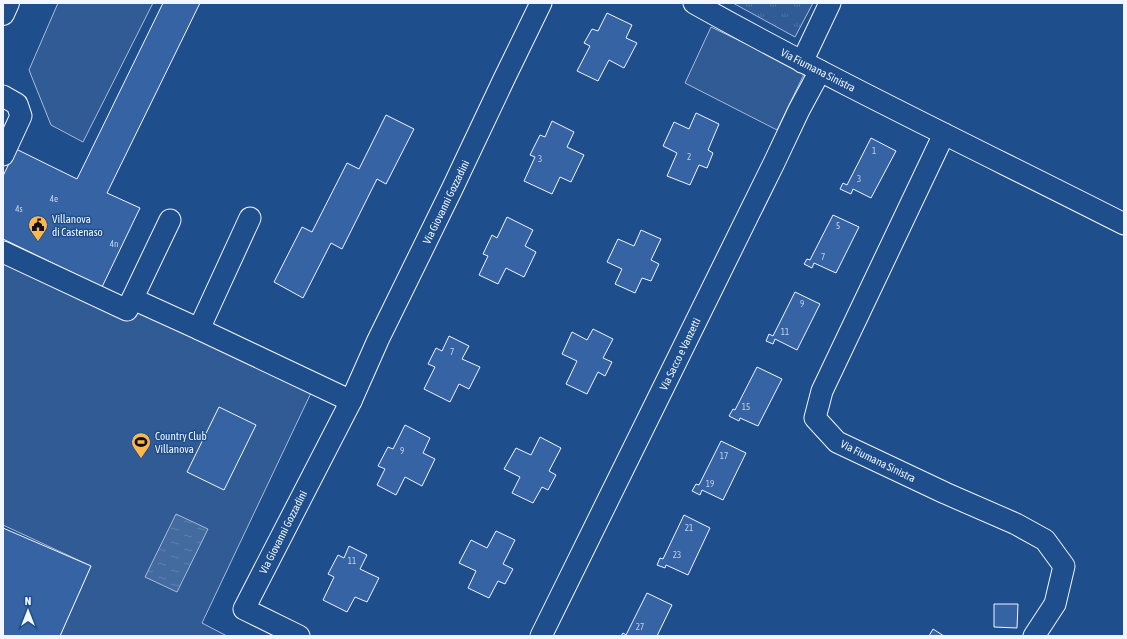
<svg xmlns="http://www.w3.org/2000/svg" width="1127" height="639" viewBox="0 0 1127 639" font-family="'Asap Condensed',sans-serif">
<defs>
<pattern id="grass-tufts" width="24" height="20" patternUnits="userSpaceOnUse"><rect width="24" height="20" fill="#305b95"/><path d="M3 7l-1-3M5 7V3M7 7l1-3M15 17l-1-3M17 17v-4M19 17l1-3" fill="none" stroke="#4e73a5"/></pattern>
<pattern id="water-ripples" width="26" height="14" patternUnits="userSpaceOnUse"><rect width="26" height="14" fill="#446ba0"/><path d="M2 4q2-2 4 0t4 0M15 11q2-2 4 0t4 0" fill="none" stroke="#5f81ae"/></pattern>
</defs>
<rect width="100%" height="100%" fill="#1f4e8c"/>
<path fill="url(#grass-tufts)" stroke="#a8bbd7" d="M 733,3 L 813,3 L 795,37 Z"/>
<g fill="#305b95" stroke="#a8bbd7">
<path d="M 58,3 L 153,3 L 83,142 L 51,125 L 29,70 Z"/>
<path d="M 711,27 L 805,72 L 777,130 L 685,83 Z"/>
<path d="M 3,246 L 311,393 L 202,623 L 227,636 L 60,636 L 91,566 L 3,525 Z"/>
</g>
<path fill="url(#water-ripples)" stroke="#a8bbd7" d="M 176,514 L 208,529 L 177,592 L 145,577 Z"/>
<g fill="#3563a3" stroke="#f2f6ff">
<path d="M 163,3 L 200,3 L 107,193 L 140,208 L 102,287 L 3,239 L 3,176 L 16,149 L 77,179 Z"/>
<path d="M 607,13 L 632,25 L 626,38 L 637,43 L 624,68 L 609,60 L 598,81 L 577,71 L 590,46 L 584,43 L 592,29 L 598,31 Z"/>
<path d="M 696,113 L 719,124 L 708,150 L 713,153 L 707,168 L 699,165 L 690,185 L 667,176 L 677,153 L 663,146 L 674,122 L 689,129 Z"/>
<path d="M 386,115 L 414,129 L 386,184 L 377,179 L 342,249 L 331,243 L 303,298 L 274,282 L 302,227 L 312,232 L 347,163 L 359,169 Z"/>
<path d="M 552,121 L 574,132 L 567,147 L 584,155 L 571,182 L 560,177 L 552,194 L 524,181 L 535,157 L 530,155 L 540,135 L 545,137 Z"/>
<path d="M 871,138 L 896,151 L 871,198 L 853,189 L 851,194 L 840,189 L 843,183 L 847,185 Z"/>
<path d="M 833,215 L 859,227 L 836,273 L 814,263 L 812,268 L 804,264 L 807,259 L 810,260 Z"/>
<path d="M 507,217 L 533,230 L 525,246 L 536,252 L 524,277 L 506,268 L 498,284 L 479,275 L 488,256 L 483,254 L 492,235 L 497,238 Z"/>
<path d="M 641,230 L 661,239 L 651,260 L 659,264 L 651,281 L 642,278 L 635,293 L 615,284 L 622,269 L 607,262 L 618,239 L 634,246 Z"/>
<path d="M 795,292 L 820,304 L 797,350 L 775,339 L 773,344 L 766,341 L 769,334 L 773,336 Z"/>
<path d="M 593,329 L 613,339 L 603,358 L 612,362 L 605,376 L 598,372 L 587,394 L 566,384 L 577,361 L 562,354 L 572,332 L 587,340 Z"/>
<path d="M 449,336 L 469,346 L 462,359 L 480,367 L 469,389 L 459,384 L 450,402 L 424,389 L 435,367 L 428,364 L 436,348 L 442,351 Z"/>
<path d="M 757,367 L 782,379 L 758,426 L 740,418 L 739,421 L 729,416 L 733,409 L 735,410 Z"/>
<path d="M 219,407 L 256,425 L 224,490 L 187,472 Z"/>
<path d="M 405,425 L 430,438 L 423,453 L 435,459 L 422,486 L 405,477 L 396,495 L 377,485 L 385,469 L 378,466 L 388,447 L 393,449 Z"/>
<path d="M 540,437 L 561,448 L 549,471 L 556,475 L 548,490 L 542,487 L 533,503 L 512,493 L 520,477 L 504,469 L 516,448 L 531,455 Z"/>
<path d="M 721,441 L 746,453 L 723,500 L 702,490 L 700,495 L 692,491 L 696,484 L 699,485 Z"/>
<path d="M 684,515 L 710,528 L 688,575 L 666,565 L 665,568 L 657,565 L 660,558 L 663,559 Z"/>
<path d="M 3,528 L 91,566 L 60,636 L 3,636 Z"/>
<path d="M 496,531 L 515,540 L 503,564 L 513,569 L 505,584 L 498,581 L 489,598 L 468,588 L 476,571 L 459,563 L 471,540 L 487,548 Z"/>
<path d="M 349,546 L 367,555 L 360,569 L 379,578 L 367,602 L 355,597 L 347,612 L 323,600 L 334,577 L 328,574 L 338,555 L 344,558 Z"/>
<path d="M 647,593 L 672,605 L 657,636 L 621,636 L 623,633 L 626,635 Z"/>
<path d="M 994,604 L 1018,604 L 1017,628 L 994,627 Z"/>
<path d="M 933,629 L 944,636 L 929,636 Z"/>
</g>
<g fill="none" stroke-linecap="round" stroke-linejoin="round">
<defs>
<g id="minor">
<path d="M 694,3 C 835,82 980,151 1124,224"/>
<path d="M 802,62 L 830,3"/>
<path d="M 3,96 L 17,104 L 21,116 L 3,155"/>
<path d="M 944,134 L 822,391 L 815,418 L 837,442 L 945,493 L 1016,524 L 1045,540 L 1064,566 L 1055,604 L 1034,636"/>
<path d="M 250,218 L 199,329 L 351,401"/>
<path d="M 3,252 L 127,310 L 170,220"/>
<path d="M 133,299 L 199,329"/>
<path d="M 299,636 L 244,609 L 351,401 L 378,340 L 453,187 L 504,79 L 541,3"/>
<path d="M 541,636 L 774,163 L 799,110 L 820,71"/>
</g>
<path id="major" d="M 3,14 L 8,3"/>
</defs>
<use href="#minor" stroke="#f2f6ff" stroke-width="23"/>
<use href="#major" stroke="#f2f6ff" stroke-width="24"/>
<use href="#minor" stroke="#1f4e8c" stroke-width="21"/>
<use href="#major" stroke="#1f4e8c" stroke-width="22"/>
</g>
<defs>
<symbol id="civic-pin" viewBox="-11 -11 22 30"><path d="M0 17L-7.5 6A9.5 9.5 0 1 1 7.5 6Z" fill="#ffb74d" stroke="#1f4e8c"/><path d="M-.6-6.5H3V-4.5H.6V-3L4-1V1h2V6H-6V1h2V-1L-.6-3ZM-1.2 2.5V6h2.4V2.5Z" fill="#111"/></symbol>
<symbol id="stadium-pin" viewBox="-11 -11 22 30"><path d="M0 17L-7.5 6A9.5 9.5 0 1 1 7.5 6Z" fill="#ffb74d" stroke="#1f4e8c"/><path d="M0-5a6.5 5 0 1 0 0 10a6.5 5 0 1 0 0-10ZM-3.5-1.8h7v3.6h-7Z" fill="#111"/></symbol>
</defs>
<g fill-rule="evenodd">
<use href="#civic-pin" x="27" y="214" width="22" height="30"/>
<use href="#stadium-pin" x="130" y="431" width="22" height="30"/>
</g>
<g text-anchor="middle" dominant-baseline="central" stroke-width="3" stroke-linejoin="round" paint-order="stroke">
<g font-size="9" fill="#c3d1e8">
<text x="874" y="151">1</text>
<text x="689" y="157">2</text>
<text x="540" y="159">3</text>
<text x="859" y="179">3</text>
<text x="54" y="199">4e</text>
<text x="19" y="209">4s</text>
<text x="838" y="226">5</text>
<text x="114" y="244">4n</text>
<text x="823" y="257">7</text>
<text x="802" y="304">9</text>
<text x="785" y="332">11</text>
<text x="452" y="352">7</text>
<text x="746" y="407">15</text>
<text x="402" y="451">9</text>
<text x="724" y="456">17</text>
<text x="710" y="484">19</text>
<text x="689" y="528">21</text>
<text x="677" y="555">23</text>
<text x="352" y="561">11</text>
<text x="640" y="627">27</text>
</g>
<g font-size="11" fill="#f2f6ff" stroke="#1f4e8c">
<text transform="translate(818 70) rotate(27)">Via Fiumana Sinistra</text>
<text transform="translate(446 202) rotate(-64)">Via Giovanni Gozzadini</text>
<text transform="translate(680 354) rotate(-64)">Via Sacco e Vanzetti</text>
<text transform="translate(878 461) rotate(26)">Via Fiumana Sinistra</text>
<text transform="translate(283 532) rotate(-63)">Via Giovanni Gozzadini</text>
</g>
<g font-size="11" fill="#f2f6ff" stroke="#1f4e8c" text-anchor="start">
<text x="52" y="219">Villanova<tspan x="52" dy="13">di Castenaso</tspan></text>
<text x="155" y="436">Country Club<tspan x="155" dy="13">Villanova</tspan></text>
</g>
</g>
<rect width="1127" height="639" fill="none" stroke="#f2f6ff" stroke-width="8"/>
<g transform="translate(28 611)" stroke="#1f4e8c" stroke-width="3" paint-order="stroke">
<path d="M0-3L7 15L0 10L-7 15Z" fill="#f2f6ff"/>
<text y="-6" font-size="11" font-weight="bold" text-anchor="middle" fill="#f2f6ff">N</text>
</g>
</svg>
